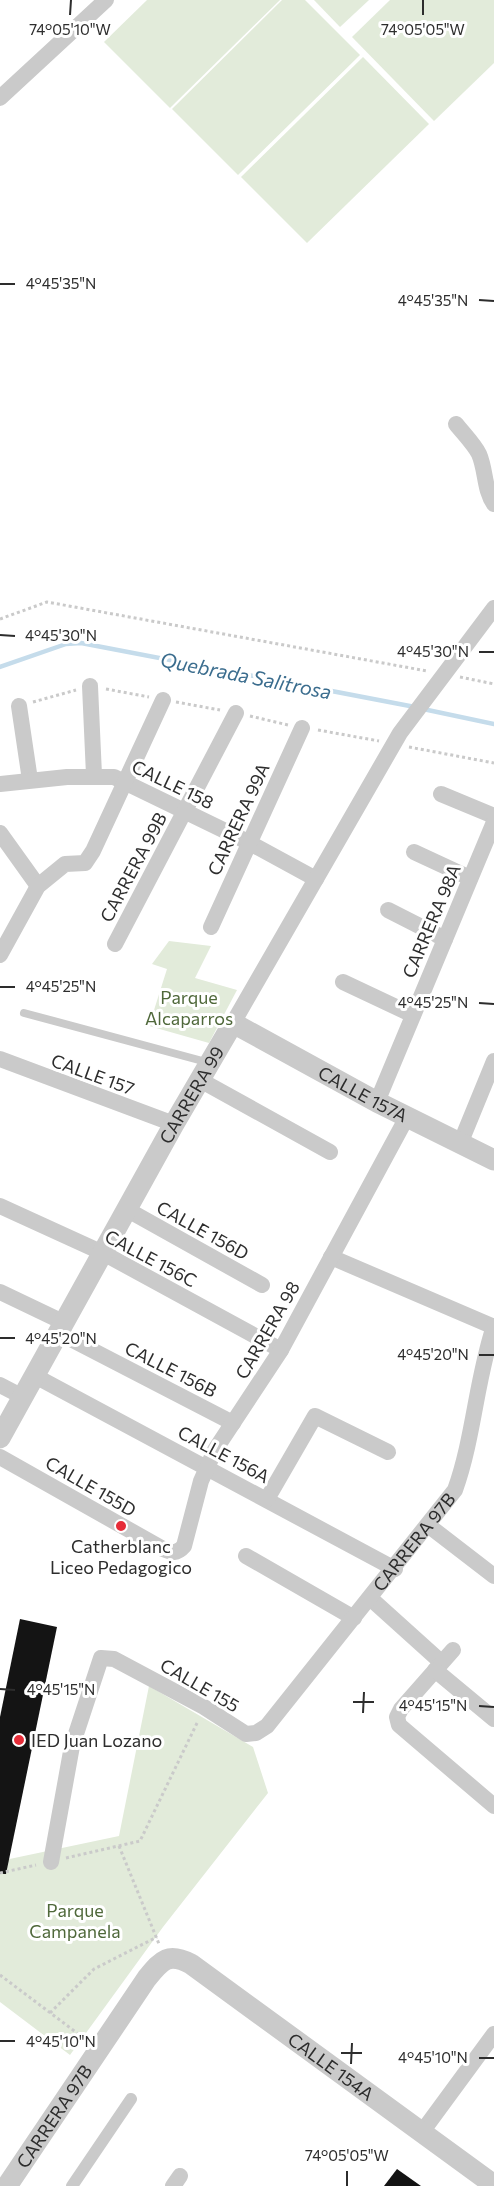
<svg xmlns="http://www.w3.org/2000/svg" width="494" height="2186" viewBox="0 0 494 2186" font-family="Commissioner,sans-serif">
<rect width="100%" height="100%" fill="#fff"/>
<g fill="#e2ebda">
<path d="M 147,0 L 280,0 L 170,108 L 104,42 Z"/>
<path d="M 282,0 L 305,0 L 360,55 L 238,175 L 172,109 Z"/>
<path d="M 314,0 L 369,0 L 340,27 Z"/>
<path d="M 390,0 L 494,0 L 494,63 L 434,121 L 352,37 Z"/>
<path d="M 363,57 L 429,124 L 307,243 L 241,177 Z"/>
<path d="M 169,941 L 211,946 L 195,978 L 237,990 L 209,1043 L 149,1026 L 167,969 L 152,964 Z"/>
<path d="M 149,1686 L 253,1747 L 268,1793 L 163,1927 L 70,2055 L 0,2002 L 0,1861 L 119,1836 Z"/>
</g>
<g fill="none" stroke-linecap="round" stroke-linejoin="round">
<g stroke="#c5dceb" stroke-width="4.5">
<path d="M 0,667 L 66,644 L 81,643 L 415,707"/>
<path d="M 423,709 L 494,724"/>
</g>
</g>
<g fill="#141414">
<path d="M 20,1619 L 57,1627 L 6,1874 L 0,1874 L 0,1717 Z"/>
<path d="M 397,2169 L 421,2186 L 384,2186 Z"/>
</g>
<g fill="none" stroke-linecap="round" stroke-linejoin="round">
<g stroke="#cacaca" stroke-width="3" stroke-dasharray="3 3" stroke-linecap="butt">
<path d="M 0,619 L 47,602 L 427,671"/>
<path d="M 460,677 L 494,684"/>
<path d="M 106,689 L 149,697"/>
<path d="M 33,702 L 76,690"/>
<path d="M 176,702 L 220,710"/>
<path d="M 250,716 L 288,725"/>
<path d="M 318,730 L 379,741"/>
<path d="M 409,747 L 494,763"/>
<path d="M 119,1846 L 159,1944"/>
<path d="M 66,1858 L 140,1841 L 198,1721"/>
<path d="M 0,1873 L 36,1865"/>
<path d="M 0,1975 L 85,2039"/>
<path d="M 50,2013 L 94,1969 L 157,1937"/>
</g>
<path stroke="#cacaca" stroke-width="8" d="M 24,1013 L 210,1063"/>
<path stroke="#cacaca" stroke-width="12" d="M 72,2186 L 131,2099"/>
<g stroke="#cacaca" stroke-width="16">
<path d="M 0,98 L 106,0"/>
<path d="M 456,424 C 463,433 474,444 479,454 C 486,470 484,490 494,504"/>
<path d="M 90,686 L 94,775"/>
<path d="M 19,706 L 30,780"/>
<path d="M 0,784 L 67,777 L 114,777 L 248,842 L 316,879"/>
<path d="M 441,794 L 494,816"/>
<path d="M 0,833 L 38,886"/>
<path d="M 414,852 L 470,878"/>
<path d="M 388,910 L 445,939"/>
<path d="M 211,927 L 302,728"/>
<path d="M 115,944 L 236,713"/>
<path d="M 0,955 L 38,886 L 65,864 L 85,863 L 93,851 L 163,700"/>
<path d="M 343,982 L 413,1015"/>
<path d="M 233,1023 L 400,733 L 494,608"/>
<path d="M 0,1059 L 174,1124"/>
<path d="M 200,1080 L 330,1152"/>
<path d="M 377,1102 L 494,822"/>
<path d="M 460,1144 L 494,1061"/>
<path d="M 0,1206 L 103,1253 L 281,1350"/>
<path d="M 126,1209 L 262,1285"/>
<path d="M 331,1257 L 494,1327"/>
<path d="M 0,1292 L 65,1323"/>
<path d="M 59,1333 L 233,1423"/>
<path d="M 35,1376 L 395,1569"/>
<path d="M 0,1385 L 23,1397"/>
<path d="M 0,1457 L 163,1549 C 172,1553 177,1554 184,1546 L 201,1481 L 215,1450 L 281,1350 L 407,1117"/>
<path d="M 267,1499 L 315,1416 L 388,1452"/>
<path d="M 429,1526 L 494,1576"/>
<path d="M 246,1556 L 354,1618"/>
<path d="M 370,1598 L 441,1662"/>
<path d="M 453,1650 L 401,1709 L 397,1717 L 399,1725 L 494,1806"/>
<path d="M 435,1670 L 494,1719"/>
<path id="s1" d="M 51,1862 L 72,1746 L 101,1658 L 114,1659 L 204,1707 L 246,1734 L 256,1733 L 267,1726 L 455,1490 C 474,1437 476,1380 494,1326"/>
<path d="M 422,2132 L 494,2034"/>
<path d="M 173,2186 L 180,2176"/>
</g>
<g stroke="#cacaca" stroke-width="21">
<path id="s2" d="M 0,1438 L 174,1124 L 233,1023 L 377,1102 L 494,1160"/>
<path id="s3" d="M 7,2186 L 147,1978 C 162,1960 168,1952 191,1964 L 494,2185"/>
</g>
</g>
<path fill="none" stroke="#2d2d2d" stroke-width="2" d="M 70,15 L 71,0M 423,15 L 423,0M 0,284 L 15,284M 479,300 L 494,301M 0,635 L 15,636M 479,652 L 494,652M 0,987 L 15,987M 479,1003 L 494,1004M 0,1338 L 15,1338M 479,1355 L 494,1355M 0,1689 L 15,1690M 353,1702 L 374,1702M 479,1706 L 494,1707M 363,1713 L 364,1692M 0,2041 L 15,2041M 341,2053 L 362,2053M 479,2058 L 494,2058M 351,2064 L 352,2043M 347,2186 L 347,2171"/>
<g fill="#e62c38" stroke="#fff" stroke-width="2">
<circle cx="121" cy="1526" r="6"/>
<circle cx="19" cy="1740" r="6"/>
</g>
<g text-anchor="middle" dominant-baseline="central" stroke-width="6" stroke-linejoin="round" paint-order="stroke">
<g font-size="18" fill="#2d2d2d" stroke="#fff">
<text transform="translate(173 784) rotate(26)">CALLE 158</text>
<text transform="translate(238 819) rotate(-65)">CARRERA 99A</text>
<text transform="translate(133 867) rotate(-62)">CARRERA 99B</text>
<text transform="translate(431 921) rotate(-67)">CARRERA 98A</text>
<text transform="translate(93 1074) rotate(20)">CALLE 157</text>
<text stroke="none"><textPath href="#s2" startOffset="624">CALLE 157A</textPath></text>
<text stroke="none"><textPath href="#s2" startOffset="393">CARRERA 99</textPath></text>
<text transform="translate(203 1230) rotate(29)">CALLE 156D</text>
<text transform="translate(151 1258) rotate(28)">CALLE 156C</text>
<text transform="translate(267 1330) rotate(-60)">CARRERA 98</text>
<text transform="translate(171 1369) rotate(27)">CALLE 156B</text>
<text transform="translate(224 1454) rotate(28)">CALLE 156A</text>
<text transform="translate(91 1486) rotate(30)">CALLE 155D</text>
<text stroke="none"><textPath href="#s1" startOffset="634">CARRERA 97B</textPath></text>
<text transform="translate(200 1685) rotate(30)">CALLE 155</text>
<text stroke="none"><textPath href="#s3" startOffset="477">CALLE 154A</textPath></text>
<text stroke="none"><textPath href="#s3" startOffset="84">CARRERA 97B</textPath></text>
</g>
<g font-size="18" fill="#4f683a" stroke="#fff">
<text x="189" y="997">Parque<tspan x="189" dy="21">Alcaparros</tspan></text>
<text x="75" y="1910">Parque<tspan x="75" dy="21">Campanela</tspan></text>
</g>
<g font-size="18" fill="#2d2d2d" stroke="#fff">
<text x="121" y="1546">Catherblanc<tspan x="121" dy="21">Liceo Pedagogico</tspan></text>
<text x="31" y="1740" text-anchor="start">IED Juan Lozano</text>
</g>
<g font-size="20" font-style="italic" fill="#3b6d8e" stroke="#fff">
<text transform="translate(246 675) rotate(11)">Quebrada Salitrosa</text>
</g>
</g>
<g font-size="15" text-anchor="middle" fill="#2d2d2d" stroke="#fff" stroke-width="6" stroke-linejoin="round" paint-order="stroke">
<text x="70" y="35">74°05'10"W</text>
<text x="423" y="35">74°05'05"W</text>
<text x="61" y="289">4°45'35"N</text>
<text x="433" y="306">4°45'35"N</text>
<text x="61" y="641">4°45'30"N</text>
<text x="433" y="657">4°45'30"N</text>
<text x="61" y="992">4°45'25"N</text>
<text x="433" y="1008">4°45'25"N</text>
<text x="61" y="1344">4°45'20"N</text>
<text x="433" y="1360">4°45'20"N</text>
<text x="61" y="1695">4°45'15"N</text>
<text x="433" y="1711">4°45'15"N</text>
<text x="61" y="2047">4°45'10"N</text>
<text x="433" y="2063">4°45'10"N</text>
<text x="347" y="2161">74°05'05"W</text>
</g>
</svg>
